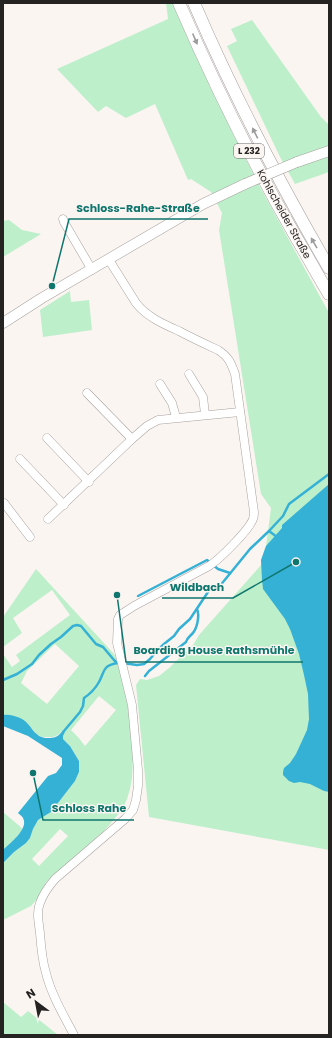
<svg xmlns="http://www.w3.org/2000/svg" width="332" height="1038" viewBox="0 0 332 1038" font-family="Poppins,sans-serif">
<rect width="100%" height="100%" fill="#fbf5f2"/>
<g fill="#bdefcb" fill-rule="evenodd">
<path d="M 166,3 L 173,3 L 234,136 L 260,187 L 329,313 L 329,850 L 149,817 L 136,685 L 140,679 L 147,680 L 159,676 L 169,668 L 193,645 L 199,635 L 261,565 L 261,560 L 266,546 L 271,508 L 261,494 L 219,230 L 222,213 L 211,192 L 191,179 L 188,180 L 155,104 L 126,118 L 106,106 L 98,112 L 57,69 L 168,19 Z"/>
<path d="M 252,20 L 321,117 L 329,125 L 329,172 L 295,184 L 280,157 L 227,46 L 237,41 L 231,29 Z"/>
<path d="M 9,220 L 22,230 L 41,234 L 3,257 L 3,221 Z"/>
<path d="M 70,291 L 71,302 L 89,300 L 92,330 L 43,337 L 40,310 Z"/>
<path d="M 36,569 L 114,654 L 117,659 L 128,706 L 133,757 L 132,778 L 130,789 L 127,799 L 123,808 L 116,817 L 104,831 L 46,882 L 39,897 L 31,906 L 3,920 L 3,863 L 14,852 L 26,843 L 30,838 L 33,829 L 38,820 L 51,812 L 75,781 L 79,772 L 79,761 L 70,746 L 63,739 L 63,736 L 65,732 L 63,730 L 58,735 L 53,737 L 43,737 L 37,735 L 27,723 L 9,715 L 3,715 L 3,654 L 12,667 L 20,661 L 16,655 L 70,615 L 52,590 L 13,618 L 22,633 L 3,647 L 3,617 ZM 55,644 L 79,666 L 47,704 L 21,683 L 27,671 ZM 99,696 L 116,710 L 85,746 L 78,737 L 71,730 ZM 60,829 L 68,836 L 39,866 L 32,859 Z"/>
<path d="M 3,812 L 23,829 L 16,838 L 3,850 Z"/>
<path d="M 3,1002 L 21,1017 L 28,1011 L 58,1035 L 3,1035 Z"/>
</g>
<g fill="#35b1d5">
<path d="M 329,484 L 329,792 L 324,791 L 310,784 L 300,782 L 294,783 L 289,781 L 283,775 L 283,772 L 284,768 L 290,763 L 296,754 L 307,730 L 309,719 L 308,694 L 304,675 L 299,654 L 290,629 L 285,619 L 263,589 L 262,580 L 261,560 L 266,546 L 282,528 L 282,525 Z"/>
<path d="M 3,715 C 9,714 16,716 22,719 C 33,725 33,739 50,738 C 56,738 60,735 63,730 L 65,732 L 63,736 L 63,739 L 70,746 L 79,761 L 79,772 L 75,781 L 51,812 L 38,820 L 33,829 L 30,838 L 26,843 L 14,852 L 3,863 L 3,850 C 10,843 29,829 23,818 C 23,817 19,814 18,813 L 48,776 L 56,773 L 62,765 L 62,758 L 28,736 L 3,726 Z"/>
</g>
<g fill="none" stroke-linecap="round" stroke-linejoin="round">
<g stroke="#35b1d5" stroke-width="2.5">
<path d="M 269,531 L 277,537"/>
<path d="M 138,596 L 207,560 L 218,569 L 230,573"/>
<path d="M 145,676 L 149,671 L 186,642 C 187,638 189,637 192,634 C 197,629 200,616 197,609"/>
<path d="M 3,680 L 17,674 L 32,664 L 39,655 L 51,644 L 61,637 L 73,626 L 77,625 L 81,626 L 96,644 L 103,647 L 114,660 L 117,663 L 130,664 L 137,665 L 144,664 L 150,659 L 155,653 L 164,644 L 174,636 L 179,629 L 190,619 L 210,589 L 219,587 L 250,549 L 269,531 L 283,516 L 289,504 L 329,474"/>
<path d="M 64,731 L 80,712 L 83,706 L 84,698 C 90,694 95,689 99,682 C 105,671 102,666 117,663"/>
</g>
<defs>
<g id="minor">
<path d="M 63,219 L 64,222 L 92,270"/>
<path d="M 189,374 L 203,397 L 205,414"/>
<path d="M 160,384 L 172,403 L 176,417"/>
<path d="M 87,393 L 132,439"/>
<path d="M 47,438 L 89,482"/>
<path d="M 20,459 L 64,505"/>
<path d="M 3,504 L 4,503 L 30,537"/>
<path d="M 48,519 L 132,439 L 147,426 L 158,420 L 240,412"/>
<path d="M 74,1035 C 64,1016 51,994 46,973 C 42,960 41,947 40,933 C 39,924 36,912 40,903 C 43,894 49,886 55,879 L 125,819 L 133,810 L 136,800 L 138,786 L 138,770 L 132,705 L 117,643 L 118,619 L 120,615 L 134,606 L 209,566 C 220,559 249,530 253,519 C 254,517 254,514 254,512 L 235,374 C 231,363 229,357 218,350 C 205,344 192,338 179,331 C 163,324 147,317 136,303 L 109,260"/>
</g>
<g id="tertiary">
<path d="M 297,162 L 329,151"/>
<path d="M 3,323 L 42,298 L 203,204 L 245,184"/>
</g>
<g id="primary">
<path d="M 179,3 C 214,84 253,163 297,239 C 308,257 318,276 329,294"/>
<path d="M 194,3 C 233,94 279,182 329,268"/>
</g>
</defs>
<use href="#minor" stroke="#a7a29f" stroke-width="9"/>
<use href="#tertiary" stroke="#a7a29f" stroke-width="11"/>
<use href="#primary" stroke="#a7a29f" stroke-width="13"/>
<use href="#minor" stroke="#fff" stroke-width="8"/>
<use href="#tertiary" stroke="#fff" stroke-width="10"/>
<use href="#primary" stroke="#fff" stroke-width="12"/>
<defs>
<path id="tertiary-bridge" d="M 245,184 L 297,162"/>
</defs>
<use href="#tertiary-bridge" stroke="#a7a29f" stroke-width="11" stroke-linecap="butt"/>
<use href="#tertiary-bridge" stroke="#fff" stroke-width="10"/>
</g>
<defs><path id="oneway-solid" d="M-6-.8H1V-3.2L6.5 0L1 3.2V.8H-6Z"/></defs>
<g fill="#9d9c9c">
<use href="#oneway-solid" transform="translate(195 39) rotate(67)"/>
<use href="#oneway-solid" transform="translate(255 133) rotate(-117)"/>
<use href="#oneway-solid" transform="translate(314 243) rotate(-120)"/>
</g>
<g text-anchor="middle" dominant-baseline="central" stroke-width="3" stroke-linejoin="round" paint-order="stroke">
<rect fill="#fbf5f2" stroke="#656260" stroke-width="1" x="234" y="144" width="30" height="14" rx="3"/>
<g font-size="9" font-weight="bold" fill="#252322">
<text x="249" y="151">L 232</text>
</g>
<g font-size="10" fill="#252322" stroke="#fbf5f2">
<text transform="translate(284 214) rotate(61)">Kohlscheider Straße</text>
</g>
</g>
<path fill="none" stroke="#0f766e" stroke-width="1.5" d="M52 286L69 219H208M296 562L233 598H162M117 595L126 662H303M33 773L43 820H134"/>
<g fill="#0f766e" stroke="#fbf5f2" stroke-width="1.5">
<circle cx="52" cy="286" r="4"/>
<circle cx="296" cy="562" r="4"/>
<circle cx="117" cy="595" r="4"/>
<circle cx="33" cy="773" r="4"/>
</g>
<g font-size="11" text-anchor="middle" font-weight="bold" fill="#0f766e" stroke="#fbf5f2" stroke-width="3" stroke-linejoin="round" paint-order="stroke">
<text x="138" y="212">Schloss-Rahe-Straße</text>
<text x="197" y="591">Wildbach</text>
<text x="214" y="654">Boarding House Rathsmühle</text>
<text x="89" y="812">Schloss Rahe</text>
</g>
<rect width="332" height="1038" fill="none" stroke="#252322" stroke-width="8"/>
<g transform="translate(36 1002) rotate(328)" stroke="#fbf5f2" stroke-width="3" paint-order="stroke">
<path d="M0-3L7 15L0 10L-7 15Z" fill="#252322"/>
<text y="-6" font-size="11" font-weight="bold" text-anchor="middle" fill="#252322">N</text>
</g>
</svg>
